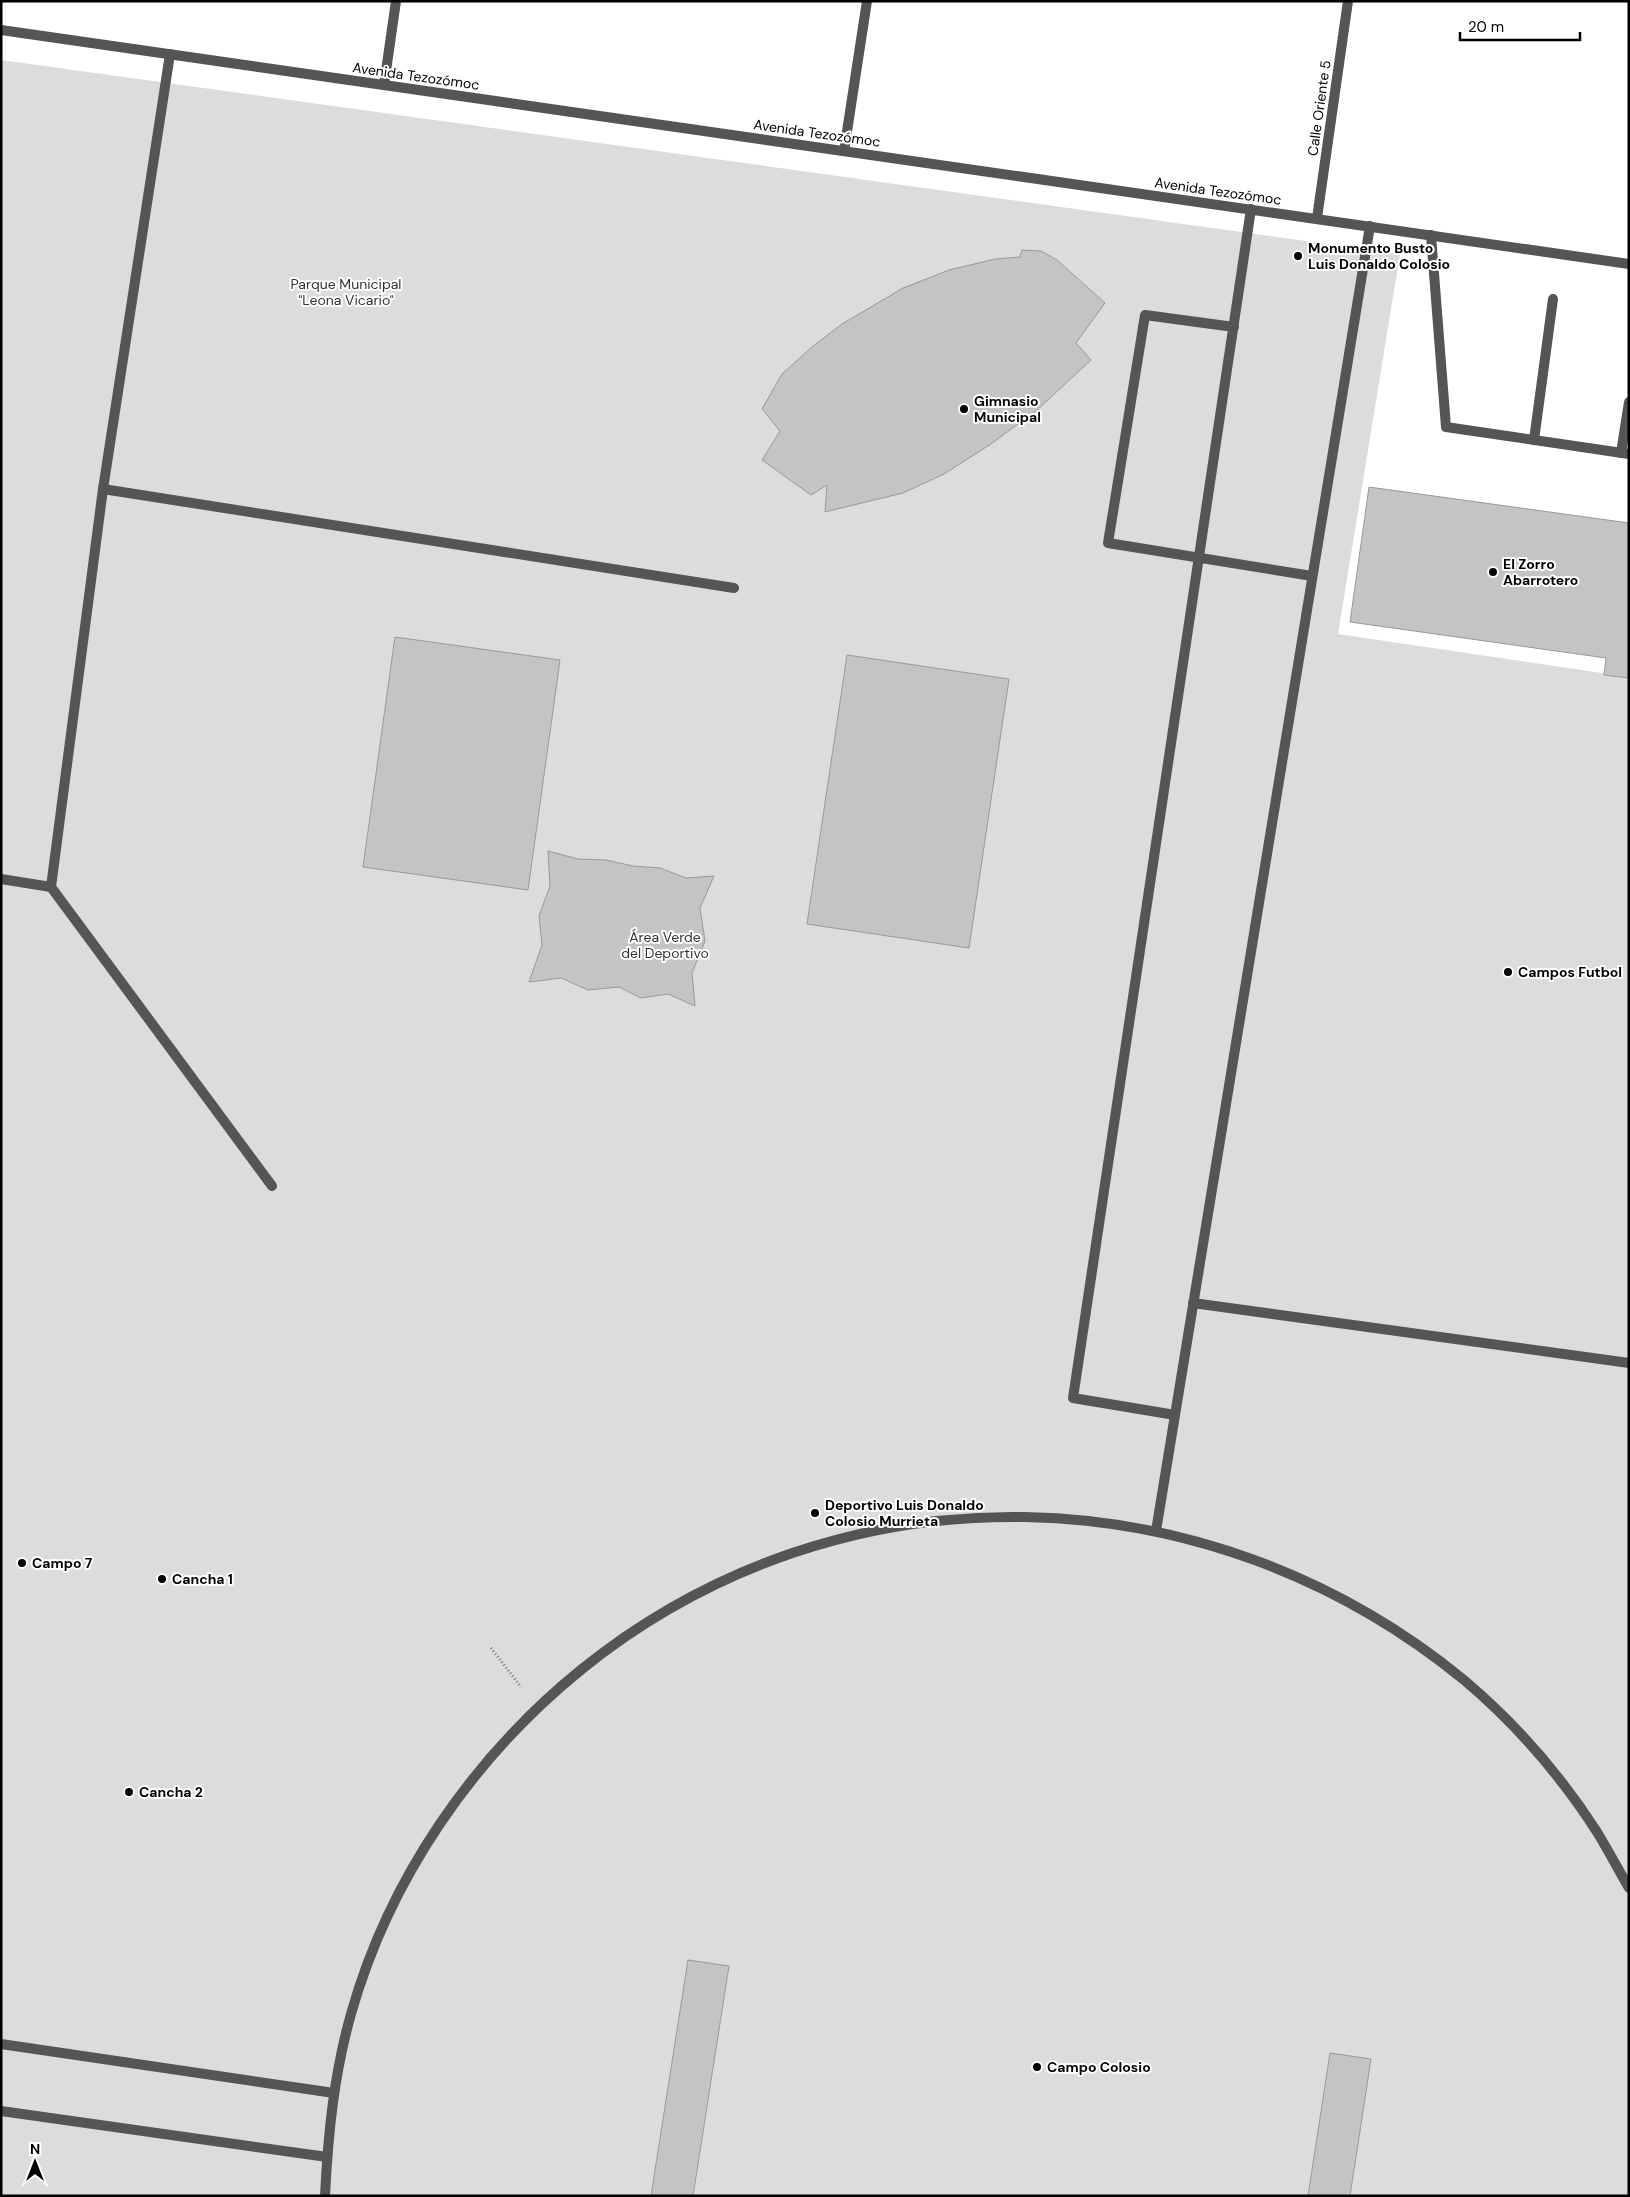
<svg xmlns="http://www.w3.org/2000/svg" width="1630" height="2197" viewBox="0 0 1630 2197" font-family="'DM Sans',sans-serif">
<rect width="100%" height="100%" fill="#fff"/>
<path fill="#dcdcdc" d="M 1,60 L 1400,254 L 1338,634 L 1629,677 L 1629,2196 L 1,2196 Z"/>
<g fill="#c4c4c4" stroke="#999">
<path d="M 1022,250 L 1041,251 L 1057,260 L 1105,303 L 1076,343 L 1091,360 L 1037,410 L 991,444 L 944,474 L 903,493 L 825,512 L 827,485 L 811,495 L 762,460 L 780,431 L 762,409 L 782,374 L 813,346 L 842,324 L 903,288 L 949,270 L 995,259 L 1020,257 Z"/>
<path d="M 1369,487 L 1629,523 L 1629,678 L 1604,675 L 1606,658 L 1350,622 Z"/>
<path d="M 395,637 L 560,660 L 528,890 L 363,867 Z"/>
<path d="M 847,655 L 1009,679 L 969,948 L 807,924 Z"/>
<path d="M 548,851 L 578,859 L 606,860 L 633,866 L 660,868 L 686,878 L 714,876 L 700,908 L 705,941 L 692,973 L 695,1006 L 668,994 L 641,998 L 619,987 L 588,990 L 561,978 L 529,982 L 542,945 L 539,916 L 550,886 Z"/>
<path d="M 688,1960 L 729,1966 L 693,2196 L 651,2196 Z"/>
<path d="M 1330,2053 L 1371,2059 L 1350,2196 L 1308,2196 Z"/>
</g>
<g fill="none" stroke-linecap="round" stroke-linejoin="round">
<path stroke="#777" stroke-width="3" stroke-dasharray="1 2.5" stroke-linecap="butt" d="M 491,1648 L 521,1687"/>
<g stroke="#555" stroke-width="10">
<path d="M 170,54 L 103,489 L 51,887 L 272,1186"/>
<path d="M 1431,235 L 1446,427 L 1629,454"/>
<path d="M 1234,327 L 1145,315 L 1108,543 L 1312,576"/>
<path d="M 1534,440 L 1553,299"/>
<path d="M 1621,453 L 1629,402"/>
<path d="M 103,489 L 734,588"/>
<path d="M 1,879 L 51,887"/>
<path d="M 1193,1303 L 1629,1363"/>
<path d="M 1175,1415 L 1073,1398 L 1251,209"/>
<path d="M 1156,1531 L 1370,226"/>
<path d="M 1,2044 L 334,2093"/>
<path d="M 1,2111 L 327,2157"/>
<path d="M 325,2196 C 328,2134 334,2074 351,2014 C 389,1879 473,1757 582,1669 C 843,1459 1208,1470 1464,1680 C 1515,1723 1561,1776 1597,1832 C 1608,1850 1618,1869 1629,1888"/>
</g>
<g stroke="#555" stroke-width="10">
<path d="M 384,85 L 396,1"/>
<path d="M 844,151 L 867,1"/>
<path d="M 1317,218 L 1348,1"/>
</g>
<path stroke="#555" stroke-width="10" d="M 1,30 L 1629,264"/>
</g>
<g fill="#000" stroke="#fff" stroke-width="2">
<circle cx="1298" cy="256" r="5"/>
<circle cx="964" cy="409" r="5"/>
<circle cx="1493" cy="572" r="5"/>
<circle cx="1508" cy="972" r="5"/>
<circle cx="815" cy="1513" r="5"/>
<circle cx="22" cy="1563" r="5"/>
<circle cx="162" cy="1579" r="5"/>
<circle cx="129" cy="1792" r="5"/>
<circle cx="1037" cy="2067" r="5"/>
</g>
<g text-anchor="middle" dominant-baseline="central" stroke-width="4" stroke-linejoin="round" paint-order="stroke">
<g font-size="14" fill="#000" stroke="#fff">
<text transform="translate(416 76) rotate(8)">Avenida Tezozómoc</text>
<text transform="translate(1319 108) rotate(-82)">Calle Oriente 5</text>
<text transform="translate(817 133) rotate(8)">Avenida Tezozómoc</text>
<text transform="translate(1218 191) rotate(8)">Avenida Tezozómoc</text>
</g>
<g font-size="14" font-weight="bold" fill="#000" stroke="#fff" text-anchor="start">
<text x="1308" y="248">Monumento Busto<tspan x="1308" dy="16">Luis Donaldo Colosio</tspan></text>
<text x="974" y="401">Gimnasio<tspan x="974" dy="16">Municipal</tspan></text>
<text x="1503" y="564">El Zorro<tspan x="1503" dy="16">Abarrotero</tspan></text>
<text x="1518" y="972">Campos Futbol</text>
<text x="825" y="1505">Deportivo Luis Donaldo<tspan x="825" dy="16">Colosio Murrieta</tspan></text>
<text x="32" y="1563">Campo 7</text>
<text x="172" y="1579">Cancha 1</text>
<text x="139" y="1792">Cancha 2</text>
<text x="1047" y="2067">Campo Colosio</text>
</g>
<g font-size="14" fill="#333" stroke="#fff">
<text x="346" y="284">Parque Municipal<tspan x="346" dy="16">"Leona Vicario"</tspan></text>
<text x="665" y="937">Área Verde<tspan x="665" dy="16">del Deportivo</tspan></text>
</g>
</g>
<rect width="1630" height="2197" fill="none" stroke="#000000" stroke-width="5"/>
<g transform="translate(35 2162)" stroke="#ffffff" stroke-width="4" paint-order="stroke">
<path d="M0-4L9 19L0 12L-9 19Z" fill="#000000"/>
<text y="-8" font-size="14" font-weight="bold" text-anchor="middle" fill="#000000">N</text>
</g>
<path d="M1460 32v8h120v-8" fill="none" stroke="#000000" stroke-width="2.5"/>
<text x="1468" y="32" font-size="15" fill="#000000" stroke="#ffffff" stroke-width="4" paint-order="stroke">20 m</text>
</svg>
